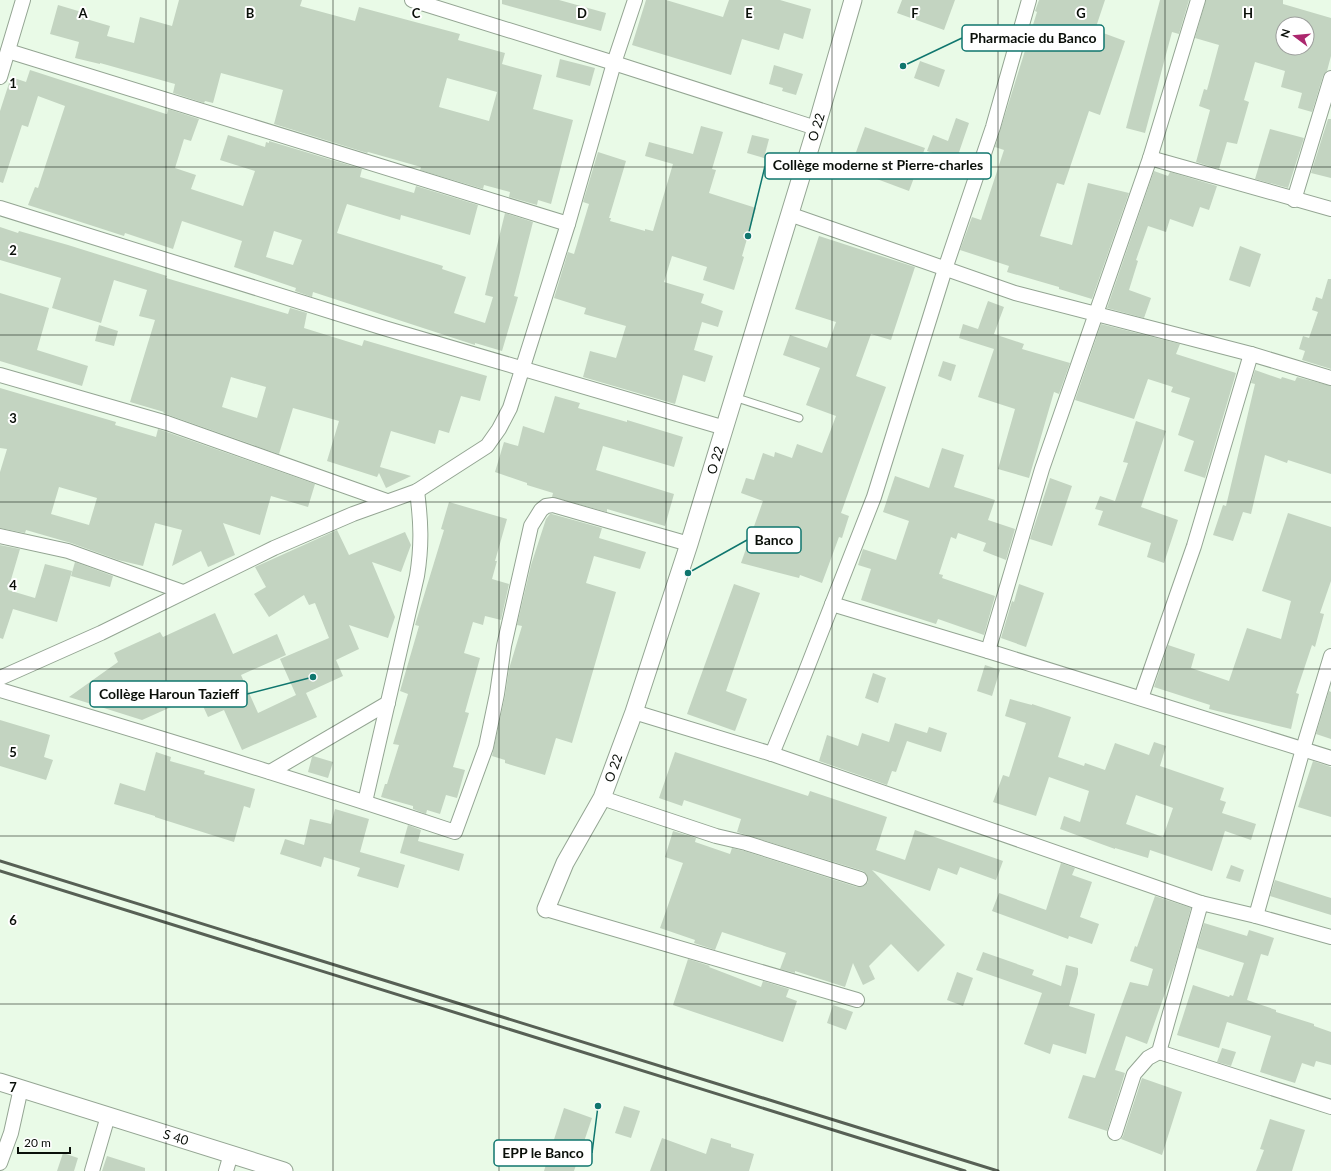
<svg xmlns="http://www.w3.org/2000/svg" width="1331" height="1171" viewBox="0 0 1331 1171" font-family="Lato,sans-serif">
<rect width="100%" height="100%" fill="#e9fae7"/>
<g fill="#c3d4c1" fill-rule="evenodd">
<path d="M 179,0 L 302,0 L 300,6 L 355,21 L 359,7 L 460,34 L 458,40 L 505,53 L 502,64 L 542,75 L 533,109 L 573,120 L 551,204 L 538,200 L 537,205 L 509,197 L 510,192 L 484,185 L 483,189 L 420,170 L 421,167 L 368,152 L 367,153 L 274,124 L 283,90 L 221,73 L 213,103 L 205,101 L 204,103 L 173,93 L 175,84 L 100,63 L 100,64 L 75,58 L 79,42 L 50,34 L 58,5 L 85,13 L 83,18 L 110,26 L 107,36 L 134,43 L 140,17 L 172,26 ZM 447,78 L 497,92 L 489,121 L 439,107 Z"/>
<path d="M 502,0 L 559,0 L 606,13 L 601,31 L 502,4 Z"/>
<path d="M 646,0 L 666,0 L 723,17 L 729,0 L 780,0 L 811,9 L 803,39 L 784,33 L 779,50 L 742,39 L 731,75 L 632,45 Z"/>
<path d="M 902,0 L 955,0 L 944,30 L 897,13 Z"/>
<path d="M 1039,0 L 1105,0 L 1095,30 L 1125,41 L 1100,115 L 1089,111 L 1064,185 L 1057,183 L 1040,236 L 1072,245 L 1088,183 L 1129,193 L 1092,299 L 1059,289 L 1059,287 L 1007,272 L 1009,266 L 960,250 L 972,217 L 981,220 L 1004,150 L 995,147 L 1037,12 L 1035,11 Z"/>
<path d="M 1160,0 L 1189,0 L 1179,34 L 1172,32 L 1145,133 L 1126,128 Z"/>
<path d="M 1206,0 L 1283,0 L 1283,4 L 1331,18 L 1331,56 L 1327,71 L 1323,76 L 1312,112 L 1298,108 L 1302,93 L 1281,87 L 1285,71 L 1255,62 L 1244,100 L 1249,102 L 1237,144 L 1227,142 L 1219,169 L 1196,162 L 1210,110 L 1199,106 L 1204,89 L 1207,90 L 1219,45 L 1195,38 ZM 1283,24 L 1307,24 L 1307,48 L 1283,48 Z"/>
<path d="M 560,59 L 595,68 L 590,86 L 556,77 Z"/>
<path d="M 920,61 L 945,70 L 939,87 L 914,78 Z"/>
<path d="M 774,65 L 803,74 L 796,95 L 782,91 L 783,88 L 769,84 Z"/>
<path d="M 30,70 L 166,114 L 167,114 L 168,109 L 199,119 L 191,141 L 184,139 L 175,168 L 196,175 L 191,189 L 243,206 L 255,171 L 220,160 L 228,135 L 265,147 L 266,142 L 269,143 L 269,141 L 362,169 L 360,177 L 414,193 L 416,186 L 478,205 L 470,235 L 401,215 L 400,220 L 347,204 L 337,233 L 443,266 L 442,269 L 466,277 L 454,313 L 485,323 L 493,297 L 485,295 L 505,213 L 533,222 L 514,296 L 518,297 L 502,351 L 475,343 L 475,345 L 313,292 L 312,297 L 295,291 L 296,288 L 234,267 L 242,241 L 182,221 L 173,249 L 125,233 L 124,236 L 28,205 L 35,187 L 38,188 L 65,106 L 38,96 L 28,127 L 22,125 L 3,183 L 0,182 L 0,111 L 11,77 L 26,82 ZM 274,231 L 302,240 L 293,265 L 266,257 Z"/>
<path d="M 956,118 L 969,123 L 956,161 L 927,151 L 933,135 L 948,141 Z"/>
<path d="M 1328,119 L 1331,119 L 1331,178 L 1311,173 Z"/>
<path d="M 701,126 L 723,132 L 712,169 L 716,170 L 709,193 L 756,208 L 742,256 L 744,257 L 734,290 L 703,280 L 707,267 L 672,256 L 664,282 L 704,294 L 701,303 L 723,311 L 718,327 L 702,322 L 694,350 L 713,356 L 705,382 L 683,375 L 675,404 L 583,377 L 590,351 L 616,358 L 626,326 L 584,314 L 586,308 L 554,298 L 568,252 L 574,254 L 589,204 L 583,202 L 598,152 L 626,161 L 609,218 L 611,218 L 610,221 L 645,231 L 645,229 L 653,231 L 673,164 L 645,156 L 649,142 L 693,154 Z"/>
<path d="M 865,127 L 925,148 L 909,191 L 850,169 Z"/>
<path d="M 1270,129 L 1304,138 L 1288,188 L 1255,179 Z"/>
<path d="M 752,135 L 769,139 L 764,158 L 747,153 Z"/>
<path d="M 1154,171 L 1168,176 L 1170,172 L 1217,186 L 1209,210 L 1200,207 L 1193,227 L 1170,219 L 1166,232 L 1148,226 L 1136,260 L 1138,261 L 1129,290 L 1151,298 L 1144,318 L 1107,308 Z"/>
<path d="M 0,227 L 18,233 L 19,231 L 68,245 L 167,276 L 166,278 L 288,314 L 290,308 L 307,313 L 304,328 L 362,346 L 364,340 L 487,376 L 480,401 L 461,396 L 449,433 L 439,430 L 435,444 L 391,431 L 380,467 L 411,476 L 386,488 L 379,473 L 377,477 L 327,461 L 339,421 L 293,408 L 279,454 L 163,413 L 164,412 L 130,402 L 155,320 L 139,316 L 147,290 L 114,280 L 101,323 L 52,308 L 61,278 L 0,260 ZM 231,377 L 266,387 L 257,418 L 222,407 Z"/>
<path d="M 819,236 L 915,267 L 891,340 L 871,334 L 856,376 L 886,387 L 841,513 L 849,516 L 842,538 L 839,537 L 822,583 L 800,575 L 799,578 L 741,563 L 763,501 L 741,493 L 746,478 L 754,480 L 763,453 L 774,457 L 775,452 L 792,458 L 797,444 L 822,453 L 836,416 L 806,405 L 820,368 L 783,355 L 790,335 L 827,348 L 836,322 L 795,309 Z"/>
<path d="M 1240,246 L 1261,254 L 1250,287 L 1229,280 Z"/>
<path d="M 1328,279 L 1331,279 L 1331,369 L 1302,360 L 1305,351 L 1299,349 L 1303,336 L 1309,338 L 1318,312 L 1312,310 L 1316,297 L 1322,299 Z"/>
<path d="M 0,293 L 49,308 L 37,350 L 88,366 L 82,386 L 0,361 Z"/>
<path d="M 988,301 L 1004,307 L 994,334 L 1024,344 L 1022,349 L 1070,363 L 1059,394 L 1054,392 L 1029,478 L 998,469 L 1015,409 L 978,397 L 994,349 L 959,338 L 963,324 L 978,329 Z"/>
<path d="M 1101,324 L 1180,344 L 1176,354 L 1236,373 L 1205,478 L 1184,471 L 1194,441 L 1178,435 L 1190,398 L 1171,392 L 1173,387 L 1148,379 L 1134,419 L 1075,400 Z"/>
<path d="M 99,325 L 118,331 L 114,346 L 95,341 Z"/>
<path d="M 943,361 L 956,365 L 951,381 L 938,376 Z"/>
<path d="M 1255,370 L 1281,379 L 1282,377 L 1295,381 L 1297,377 L 1331,386 L 1331,474 L 1288,460 L 1287,463 L 1265,455 L 1251,514 L 1243,512 L 1233,541 L 1213,535 L 1223,505 L 1226,506 L 1255,384 L 1251,383 Z"/>
<path d="M 0,388 L 116,422 L 115,425 L 156,437 L 158,429 L 164,431 L 315,484 L 308,507 L 271,496 L 260,535 L 223,523 L 235,555 L 208,567 L 201,551 L 172,566 L 182,530 L 155,523 L 143,566 L 118,560 L 71,543 L 26,530 L 25,533 L 0,528 L 0,472 L 7,449 L 0,448 ZM 59,487 L 97,498 L 89,525 L 51,514 Z"/>
<path d="M 555,396 L 580,403 L 578,408 L 627,422 L 627,420 L 683,437 L 674,467 L 603,446 L 596,470 L 674,494 L 665,526 L 607,509 L 607,512 L 552,497 L 553,493 L 527,485 L 527,483 L 495,472 L 504,442 L 518,446 L 523,426 L 544,433 Z"/>
<path d="M 1136,421 L 1166,431 L 1141,507 L 1178,520 L 1164,563 L 1147,557 L 1151,543 L 1098,525 L 1103,511 L 1095,509 L 1100,496 L 1115,501 L 1128,463 L 1123,462 Z"/>
<path d="M 942,448 L 964,455 L 954,487 L 995,500 L 988,520 L 1015,529 L 1006,560 L 983,551 L 986,543 L 958,533 L 956,539 L 951,537 L 939,574 L 943,575 L 942,578 L 995,596 L 984,635 L 938,619 L 936,624 L 861,600 L 871,569 L 858,565 L 863,549 L 896,560 L 909,521 L 883,512 L 895,476 L 929,488 Z"/>
<path d="M 1050,478 L 1072,486 L 1052,546 L 1030,539 Z"/>
<path d="M 449,502 L 507,519 L 495,561 L 497,561 L 492,579 L 509,584 L 501,620 L 485,616 L 483,625 L 473,622 L 464,653 L 480,658 L 465,712 L 469,713 L 453,767 L 465,770 L 457,798 L 446,795 L 440,814 L 427,810 L 426,814 L 413,809 L 413,806 L 381,797 L 385,784 L 387,784 L 399,745 L 393,744 L 408,694 L 400,691 L 419,626 L 415,625 L 444,530 L 441,529 Z"/>
<path d="M 1288,513 L 1331,527 L 1331,581 L 1320,613 L 1324,614 L 1315,647 L 1312,645 L 1296,693 L 1299,694 L 1291,729 L 1209,709 L 1210,705 L 1154,687 L 1168,645 L 1195,654 L 1191,668 L 1229,681 L 1247,628 L 1281,639 L 1291,601 L 1262,591 Z"/>
<path d="M 550,514 L 552,514 L 602,528 L 599,538 L 646,552 L 640,569 L 594,556 L 586,583 L 616,592 L 572,743 L 556,738 L 545,775 L 505,763 L 505,760 L 492,756 L 505,696 L 509,669 L 522,626 L 517,625 L 531,565 L 546,519 Z"/>
<path d="M 337,530 L 349,555 L 405,532 L 411,545 L 401,572 L 372,562 L 395,617 L 388,638 L 349,625 L 359,649 L 336,660 L 343,676 L 306,693 L 317,717 L 242,750 L 224,710 L 208,717 L 198,695 L 142,720 L 69,697 L 118,662 L 114,653 L 160,632 L 163,637 L 215,613 L 233,654 L 277,634 L 286,655 L 241,675 L 258,713 L 296,695 L 280,659 L 329,638 L 315,603 L 309,605 L 304,595 L 269,617 L 254,594 L 266,587 L 255,567 Z"/>
<path d="M 0,545 L 20,549 L 8,590 L 35,598 L 45,564 L 72,571 L 57,622 L 13,609 L 3,639 L 0,638 Z"/>
<path d="M 75,562 L 113,576 L 110,587 L 71,576 Z"/>
<path d="M 734,584 L 760,593 L 726,691 L 747,699 L 735,731 L 687,714 Z"/>
<path d="M 1019,584 L 1044,593 L 1026,647 L 1001,638 L 1012,601 L 1014,602 Z"/>
<path d="M 985,665 L 1000,670 L 992,696 L 977,691 Z"/>
<path d="M 873,673 L 886,678 L 878,703 L 865,698 Z"/>
<path d="M 1329,691 L 1331,692 L 1331,739 L 1316,734 Z"/>
<path d="M 1010,699 L 1032,705 L 1032,704 L 1071,717 L 1058,757 L 1084,766 L 1085,763 L 1105,770 L 1115,743 L 1149,755 L 1154,742 L 1166,746 L 1160,766 L 1224,788 L 1220,800 L 1226,802 L 1222,813 L 1256,824 L 1251,840 L 1225,831 L 1212,871 L 1150,850 L 1148,858 L 1115,848 L 1115,849 L 1060,829 L 1064,816 L 1080,822 L 1089,791 L 1049,777 L 1036,816 L 993,802 L 1003,775 L 1009,777 L 1026,723 L 1005,716 ZM 1136,795 L 1173,808 L 1163,837 L 1126,824 Z"/>
<path d="M 0,720 L 50,735 L 44,757 L 53,760 L 46,780 L 0,766 Z"/>
<path d="M 895,723 L 927,733 L 929,727 L 947,733 L 941,752 L 907,741 L 896,772 L 892,771 L 887,785 L 819,761 L 827,735 L 858,746 L 862,733 L 889,742 Z"/>
<path d="M 156,752 L 171,757 L 170,761 L 205,771 L 204,774 L 255,789 L 250,808 L 244,806 L 234,842 L 155,817 L 155,816 L 114,804 L 120,783 L 145,791 Z"/>
<path d="M 675,752 L 808,796 L 810,791 L 887,817 L 876,850 L 905,860 L 915,830 L 1003,861 L 996,880 L 960,867 L 957,875 L 938,868 L 930,891 L 872,870 L 945,945 L 918,972 L 891,944 L 869,966 L 875,979 L 863,985 L 853,963 L 845,987 L 795,971 L 795,973 L 780,969 L 786,953 L 722,932 L 715,950 L 694,943 L 695,940 L 660,928 L 683,863 L 665,857 L 673,831 L 696,838 L 695,842 L 730,854 L 732,848 L 744,851 L 857,887 L 861,887 L 865,885 L 868,882 L 868,878 L 866,874 L 863,871 L 737,832 L 741,819 L 684,800 L 682,806 L 659,798 Z"/>
<path d="M 313,756 L 333,762 L 328,778 L 308,772 L 312,757 Z"/>
<path d="M 1313,761 L 1331,767 L 1331,817 L 1298,807 Z"/>
<path d="M 335,809 L 369,819 L 360,852 L 405,865 L 398,888 L 357,876 L 360,868 L 324,857 L 321,867 L 280,854 L 285,839 L 304,845 L 310,819 L 331,824 Z"/>
<path d="M 408,825 L 421,830 L 418,841 L 464,854 L 459,871 L 400,853 Z"/>
<path d="M 1061,863 L 1075,868 L 1072,875 L 1092,882 L 1080,917 L 1099,924 L 1092,944 L 1069,936 L 1068,939 L 992,911 L 999,893 L 1046,910 Z"/>
<path d="M 1231,865 L 1244,870 L 1240,882 L 1226,878 Z"/>
<path d="M 1275,880 L 1331,898 L 1331,915 L 1270,896 Z"/>
<path d="M 1155,896 L 1191,908 L 1175,965 L 1147,1044 L 1126,1036 L 1115,1070 L 1125,1073 L 1107,1131 L 1068,1118 L 1083,1075 L 1095,1078 L 1130,982 L 1148,986 L 1153,969 L 1130,961 L 1135,946 L 1137,947 Z"/>
<path d="M 1204,923 L 1247,936 L 1249,930 L 1274,938 L 1268,956 L 1261,954 L 1247,1000 L 1276,1010 L 1276,1012 L 1314,1024 L 1314,1026 L 1331,1032 L 1331,1065 L 1316,1061 L 1314,1067 L 1302,1063 L 1295,1083 L 1260,1072 L 1271,1036 L 1227,1022 L 1219,1048 L 1177,1035 L 1193,985 L 1229,997 L 1230,995 L 1233,996 L 1244,963 L 1197,948 Z"/>
<path d="M 983,952 L 1034,970 L 1032,975 L 1061,986 L 1066,965 L 1078,968 L 1078,974 L 1069,1006 L 1095,1014 L 1086,1054 L 1053,1044 L 1050,1054 L 1024,1044 L 1042,993 L 976,970 Z"/>
<path d="M 688,959 L 710,966 L 709,967 L 761,987 L 763,981 L 789,989 L 786,997 L 797,1001 L 783,1042 L 673,1005 Z"/>
<path d="M 957,972 L 973,978 L 963,1006 L 947,1000 Z"/>
<path d="M 833,1005 L 853,1012 L 846,1030 L 827,1023 Z"/>
<path d="M 1222,1048 L 1236,1052 L 1231,1066 L 1217,1062 Z"/>
<path d="M 1142,1078 L 1182,1092 L 1162,1155 L 1121,1139 L 1123,1136 Z"/>
<path d="M 624,1106 L 640,1111 L 631,1138 L 615,1133 Z"/>
<path d="M 564,1108 L 592,1118 L 574,1171 L 544,1171 Z"/>
<path d="M 1270,1119 L 1305,1130 L 1292,1171 L 1256,1171 L 1264,1150 L 1260,1149 Z"/>
<path d="M 662,1138 L 706,1154 L 711,1138 L 731,1144 L 731,1147 L 754,1154 L 749,1171 L 650,1171 Z"/>
<path d="M 63,1153 L 78,1158 L 74,1171 L 57,1171 Z"/>
<path d="M 107,1156 L 145,1168 L 145,1171 L 102,1171 Z"/>
</g>
<g fill="none" stroke-linecap="round" stroke-linejoin="round">
<defs>
<path id="service" d="M 734,397 L 799,418"/>
<g id="minor">
<path d="M 412,0 L 614,63 L 816,128"/>
<path d="M 1198,0 L 1150,158 L 1042,469 L 988,651 L 1331,758"/>
<path d="M 8,51 L 568,224"/>
<path d="M 0,77 L 23,0"/>
<path d="M 1150,158 L 1331,209"/>
<path d="M 1294,200 L 1331,78"/>
<path d="M 0,208 L 384,328 L 725,428"/>
<path d="M 789,214 L 1015,293 L 1251,354 L 1331,378"/>
<path d="M 0,375 L 167,423 L 387,501"/>
<path d="M 0,536 L 68,551 L 183,592"/>
<path d="M 832,604 L 988,651"/>
<path d="M 0,678 L 101,633 L 274,548 L 353,514 L 417,491 L 487,446 L 499,429 L 510,408 L 568,224 L 614,63 L 635,0"/>
<path d="M 0,690 C 152,735 305,782 455,832 L 486,747 L 497,694 L 504,646 L 531,526 L 541,510 L 546,506 L 553,505 L 689,544"/>
<path d="M 1141,698 L 1194,546 L 1251,354"/>
<path d="M 634,712 L 772,754 L 1201,903 L 1256,916 L 1331,937"/>
<path d="M 772,754 L 802,681 L 874,497 L 945,269 L 993,127 L 1029,0"/>
<path d="M 270,772 L 388,703"/>
<path d="M 602,798 L 716,836 L 746,843 L 860,879"/>
<path d="M 365,802 L 417,576 C 422,545 421,522 417,491"/>
<path d="M 546,909 L 857,1000"/>
<path d="M 1256,916 L 1303,749 L 1331,656"/>
<path d="M 1159,1052 L 1331,1107"/>
<path d="M 1115,1133 L 1134,1074 L 1148,1058 L 1159,1052 L 1201,903"/>
<path d="M 0,1163 L 11,1133 L 21,1088"/>
<path d="M 92,1171 L 108,1116"/>
<path d="M 226,1171 L 231,1154"/>
</g>
<g id="tertiary">
<path d="M 546,909 L 565,863 L 602,798 L 634,712 L 689,544 L 816,128 L 853,0"/>
<path d="M 0,1082 L 284,1171"/>
</g>
</defs>
<use href="#service" stroke="#94a593" stroke-width="9"/>
<use href="#minor" stroke="#94a593" stroke-width="16"/>
<use href="#tertiary" stroke="#94a593" stroke-width="19"/>
<use href="#service" stroke="#fff" stroke-width="7"/>
<use href="#minor" stroke="#fff" stroke-width="14"/>
<use href="#tertiary" stroke="#fff" stroke-width="17"/>
<g stroke="#576055" stroke-width="3">
<path d="M 0,861 L 998,1171"/>
<path d="M 0,871 L 965,1171"/>
</g>
</g>
<path fill="none" stroke="#0a0f09" stroke-width="1" stroke-opacity="0.55" d="M 166,0 L 166,1171M 333,0 L 333,1171M 499,0 L 499,1171M 666,0 L 666,1171M 832,0 L 832,1171M 998,0 L 998,1171M 1165,0 L 1165,1171M 0,167 L 1331,167M 0,335 L 1331,335M 0,502 L 1331,502M 0,669 L 1331,669M 0,836 L 1331,836M 0,1004 L 1331,1004"/>
<g text-anchor="middle" dominant-baseline="central" stroke-width="4" stroke-linejoin="round" paint-order="stroke">
<g font-size="13" fill="#0a0f09" stroke="#fff">
<text transform="translate(816 127) rotate(-73)">O 22</text>
<text transform="translate(715 460) rotate(-73)">O 22</text>
<text transform="translate(613 768) rotate(-70)">O 22</text>
<text transform="translate(176 1137) rotate(17)">S 40</text>
</g>
</g>
<g font-size="13" text-anchor="middle" font-weight="bold" fill="#0a0f09" stroke="#fff" stroke-width="4" stroke-linejoin="round" paint-order="stroke">
<text x="83" y="18">A</text>
<text x="250" y="18">B</text>
<text x="416" y="18">C</text>
<text x="582" y="18">D</text>
<text x="749" y="18">E</text>
<text x="915" y="18">F</text>
<text x="1081" y="18">G</text>
<text x="1248" y="18">H</text>
<text x="13" y="88">1</text>
<text x="13" y="255">2</text>
<text x="13" y="423">3</text>
<text x="13" y="590">4</text>
<text x="13" y="757">5</text>
<text x="13" y="925">6</text>
<text x="13" y="1092">7</text>
</g>
<path fill="none" stroke="#0f766e" stroke-width="1.5" d="M903 66L962 38M748 236L765 166M688 573L747 540M313 677L247 694M598 1106L592 1153"/>
<g fill="#0f766e" stroke="#fff" stroke-width="1.5">
<circle cx="903" cy="66" r="4"/>
<circle cx="748" cy="236" r="4"/>
<circle cx="688" cy="573" r="4"/>
<circle cx="313" cy="677" r="4"/>
<circle cx="598" cy="1106" r="4"/>
</g>
<g fill="#fff" stroke="#0f766e" stroke-width="1.5">
<rect x="962" y="25" width="142" height="26" rx="4"/>
<rect x="765" y="153" width="226" height="26" rx="4"/>
<rect x="747" y="527" width="54" height="26" rx="4"/>
<rect x="90" y="681" width="157" height="26" rx="4"/>
<rect x="494" y="1140" width="98" height="26" rx="4"/>
</g>
<g font-size="14" text-anchor="middle" font-weight="bold" fill="#0a0f09">
<text x="1033" y="43">Pharmacie du Banco</text>
<text x="878" y="170">Collège moderne st Pierre-charles</text>
<text x="774" y="545">Banco</text>
<text x="169" y="699">Collège Haroun Tazieff</text>
<text x="543" y="1158">EPP le Banco</text>
</g>
<g transform="translate(1295 36) rotate(286)"><circle r="19" fill="#ffffff" stroke="#9d9f9d"/>
<path d="M0-3L7 15L0 10L-7 15Z" fill="#ac276e"/>
<text y="-6" font-size="11" font-weight="bold" text-anchor="middle" fill="#0a0f09">N</text>
</g>
<path d="M18 1147v6h52v-6" fill="none" stroke="#0a0f09" stroke-width="2"/>
<text x="24" y="1147" font-size="12" fill="#0a0f09" stroke="#ffffff" stroke-width="3" paint-order="stroke">20 m</text>
</svg>
